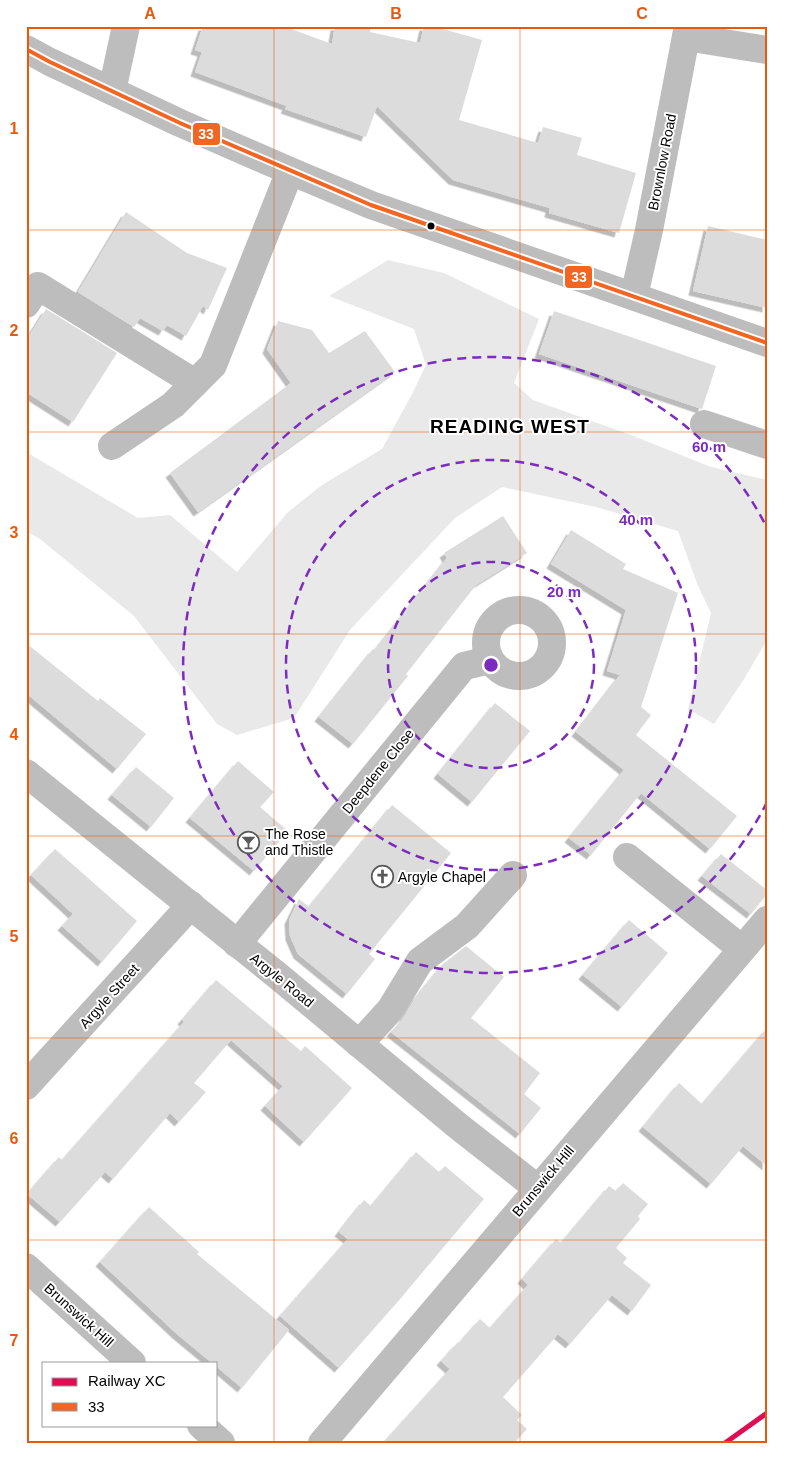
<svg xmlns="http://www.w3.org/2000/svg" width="793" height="1469" viewBox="0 0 793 1469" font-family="Arial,sans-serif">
<defs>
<filter id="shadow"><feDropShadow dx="-4.5" dy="4.5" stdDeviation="0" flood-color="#0004"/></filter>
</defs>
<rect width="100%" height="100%" fill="#fff"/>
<path fill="#e9e9e9" d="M 388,260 L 444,273 L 539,319 L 514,383 L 533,400 L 631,435 L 711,467 L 767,480 L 767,640 L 744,679 L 714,724 L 688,709 L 711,613 L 698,586 L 678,531 L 596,507 L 502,487 L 455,518 L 350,630 L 294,718 L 237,735 L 217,724 L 134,616 L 40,539 L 26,531 L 26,452 L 138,518 L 170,515 L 237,572 L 287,513 L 322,485 L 382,449 L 412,394 L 426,365 L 414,329 L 329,296 Z"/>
<g fill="#dcdcdc" filter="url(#shadow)">
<path d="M 203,26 L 283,26 L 332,44 L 335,26 L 371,26 L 370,32 L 420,43 L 424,26 L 432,26 L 482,40 L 459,120 L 538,143 L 543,127 L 582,138 L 577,155 L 636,173 L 619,233 L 549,213 L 550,208 L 453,180 L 377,106 L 366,137 L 285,109 L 287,106 L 195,72 L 202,52 L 195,50 Z"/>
<path d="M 126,212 L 187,253 L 227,268 L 208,310 L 203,306 L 186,336 L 167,325 L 163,331 L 140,318 L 134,327 L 78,292 Z"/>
<path d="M 708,226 L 767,240 L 767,308 L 693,291 Z"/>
<path d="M 46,309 L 117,353 L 73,422 L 26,392 L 26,341 Z"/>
<path d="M 554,311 L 716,366 L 702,409 L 539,354 Z"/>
<path d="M 278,321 L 312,330 L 329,353 L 365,331 L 395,372 L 198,512 L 170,473 L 291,383 L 267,349 Z"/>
<path d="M 503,516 L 527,553 L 476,585 L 406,674 L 408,676 L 353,744 L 319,717 L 373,649 L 375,650 L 447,558 L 444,553 Z"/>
<path d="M 571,530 L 626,564 L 623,569 L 678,593 L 641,707 L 651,715 L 636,735 L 737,816 L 710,849 L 641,793 L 591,855 L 569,838 L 624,770 L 576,732 L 620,675 L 607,671 L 626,610 L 551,564 Z"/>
<path d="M 26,643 L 98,701 L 100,698 L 146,734 L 117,769 L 26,693 Z"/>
<path d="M 495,703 L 530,731 L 472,802 L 438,774 Z"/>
<path d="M 238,761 L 274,792 L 260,807 L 288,831 L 254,871 L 190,818 Z"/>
<path d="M 136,767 L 174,798 L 151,827 L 112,795 Z"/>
<path d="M 392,805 L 451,853 L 369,954 L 375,959 L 347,994 L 298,954 L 290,936 L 289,920 L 299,899 L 309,907 Z"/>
<path d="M 55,849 L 137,921 L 102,962 L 62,926 L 73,914 L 31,875 Z"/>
<path d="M 721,854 L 767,890 L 767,894 L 751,914 L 702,876 Z"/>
<path d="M 629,920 L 668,953 L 622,1007 L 583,975 Z"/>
<path d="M 466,946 L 504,977 L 471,1018 L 540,1073 L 524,1094 L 541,1108 L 520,1134 L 391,1032 L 402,1020 L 416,997 L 443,964 Z"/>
<path d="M 216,980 L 301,1051 L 305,1046 L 352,1088 L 304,1142 L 265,1106 L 283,1086 L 231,1040 L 194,1083 L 206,1092 L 179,1122 L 170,1113 L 113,1179 L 105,1172 L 60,1222 L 27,1194 L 59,1157 L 62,1160 L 184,1022 L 182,1020 Z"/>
<path d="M 767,1028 L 767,1166 L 743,1146 L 711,1184 L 643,1127 L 679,1083 L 702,1104 Z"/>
<path d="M 416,1152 L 439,1172 L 445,1166 L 484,1199 L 400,1299 L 339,1368 L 280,1316 L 348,1239 L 339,1232 L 352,1215 L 364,1200 L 371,1206 Z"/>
<path d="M 623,1183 L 648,1204 L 638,1216 L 640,1219 L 616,1248 L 627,1258 L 623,1263 L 651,1285 L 632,1311 L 612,1295 L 570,1344 L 558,1334 L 503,1397 L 522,1415 L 517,1420 L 527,1429 L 514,1443 L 383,1443 L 450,1369 L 441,1361 L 458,1342 L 459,1343 L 480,1319 L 490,1328 L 528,1285 L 522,1279 L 556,1239 L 561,1243 L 609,1186 L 616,1191 Z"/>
<path d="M 149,1207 L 199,1252 L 197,1254 L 289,1330 L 242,1388 L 216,1366 L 216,1363 L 212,1363 L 177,1334 L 100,1262 Z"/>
</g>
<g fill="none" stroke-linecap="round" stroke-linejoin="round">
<g stroke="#bdbdbd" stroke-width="28">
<path d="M 686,37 L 767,50"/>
<path d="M 26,49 L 50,62 L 180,123 L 290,171 L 371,205 L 767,343"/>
<path d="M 112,91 L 126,26"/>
<path d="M 634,296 L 649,230 L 688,26"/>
<path d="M 26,304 L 38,286 L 195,383"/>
<path d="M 704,424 L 767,445"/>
<path d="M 112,446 L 173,405 L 213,365 L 290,171"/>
<circle cx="519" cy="643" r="33"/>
<path d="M 26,773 L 278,976 L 458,1126 L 537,1188"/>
<path d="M 627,857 L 742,949"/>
<path d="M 237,944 L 464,666 L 490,660"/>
<path d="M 359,1044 L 390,1010 L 420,961 L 467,926 L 513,875"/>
<path d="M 26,1086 L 191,905"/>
<path d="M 26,1267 L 132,1363"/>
<path d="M 201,1425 L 221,1443"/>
<path d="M 322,1443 L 767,920"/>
</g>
<defs>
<path id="bus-1" d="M 26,49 L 50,62 L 180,123 L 371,205 L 767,343"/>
</defs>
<use href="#bus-1" stroke="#fff" stroke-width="8"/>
<use href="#bus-1" stroke="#f26522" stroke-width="4"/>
<defs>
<path id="rail-1" d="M 725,1443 L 767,1413"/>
</defs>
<use href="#rail-1" stroke="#fff" stroke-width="9"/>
<use href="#rail-1" stroke="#df0d52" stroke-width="5"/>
</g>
<path fill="none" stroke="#e8590c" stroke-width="1" stroke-opacity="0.55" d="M 274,26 L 274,1443M 520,26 L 520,1443M 26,230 L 767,230M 26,432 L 767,432M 26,634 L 767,634M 26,836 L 767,836M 26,1038 L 767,1038M 26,1240 L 767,1240"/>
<g fill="none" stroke="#7b2cbf" stroke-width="2.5" stroke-dasharray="9 6">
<circle cx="491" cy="665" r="103"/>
<circle cx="491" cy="665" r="205"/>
<path d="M767 802A308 308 0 1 1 767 528"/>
</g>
<defs>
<symbol id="bar-ring" viewBox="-11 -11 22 22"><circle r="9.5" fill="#fff" stroke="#595959" stroke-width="1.5"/><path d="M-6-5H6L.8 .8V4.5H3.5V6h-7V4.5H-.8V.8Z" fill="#595959"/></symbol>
<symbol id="church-ring" viewBox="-11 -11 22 22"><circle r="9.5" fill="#fff" stroke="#595959" stroke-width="1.5"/><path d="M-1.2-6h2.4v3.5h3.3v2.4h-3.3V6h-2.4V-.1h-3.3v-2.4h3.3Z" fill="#595959"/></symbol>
</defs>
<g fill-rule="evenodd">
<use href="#bar-ring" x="236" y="830" width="25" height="25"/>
<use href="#church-ring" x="370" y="864" width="25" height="25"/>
</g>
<circle fill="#000" stroke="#fff" stroke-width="2" cx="431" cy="226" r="4.5"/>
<g text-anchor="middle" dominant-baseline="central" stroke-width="4" stroke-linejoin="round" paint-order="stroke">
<g font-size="14" fill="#000" stroke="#fff">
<text transform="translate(662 162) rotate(-79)">Brownlow Road</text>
<text transform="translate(378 771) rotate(-51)">Deepdene Close</text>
<text transform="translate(282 980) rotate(39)">Argyle Road</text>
<text transform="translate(109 996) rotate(-48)">Argyle Street</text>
<text transform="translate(543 1181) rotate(-50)">Brunswick Hill</text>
<text transform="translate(79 1315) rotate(42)">Brunswick Hill</text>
</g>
<g font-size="14" fill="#000" stroke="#fff" text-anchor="start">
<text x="265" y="834">The Rose<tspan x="265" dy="16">and Thistle</tspan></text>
<text x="398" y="877">Argyle Chapel</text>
</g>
<g font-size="19" font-weight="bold" letter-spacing="1" fill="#000" stroke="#fff">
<text x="510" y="426">READING WEST</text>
</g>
</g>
<circle cx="491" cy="665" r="8" fill="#7b2cbf" stroke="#fff" stroke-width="2.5"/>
<g font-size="15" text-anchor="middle" font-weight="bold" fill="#7b2cbf" stroke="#fff" stroke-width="4" stroke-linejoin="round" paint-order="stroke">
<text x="709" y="452">60 m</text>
<text x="636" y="525">40 m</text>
<text x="564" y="597">20 m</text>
</g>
<g stroke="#fff" stroke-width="2">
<rect x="192" y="122" width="29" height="24" rx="5" fill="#f26522"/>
<rect x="564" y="265" width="29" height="24" rx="5" fill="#f26522"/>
</g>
<g font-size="14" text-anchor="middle" font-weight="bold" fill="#fff">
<text x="206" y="139">33</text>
<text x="579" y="282">33</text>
</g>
<rect width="793" height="1469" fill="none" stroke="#ffffff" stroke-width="55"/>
<rect x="42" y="1362" width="175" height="65" fill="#ffffff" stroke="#999999"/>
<rect x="52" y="1378" width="25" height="8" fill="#df0d52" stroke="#999999"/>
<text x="88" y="1386" font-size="15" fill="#000000">Railway XC</text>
<rect x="52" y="1403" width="25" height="8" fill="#f26522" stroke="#999999"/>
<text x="88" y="1412" font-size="15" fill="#000000">33</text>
<rect x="28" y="28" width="738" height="1414" fill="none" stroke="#e8590c" stroke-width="2"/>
<g font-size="16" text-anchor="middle" font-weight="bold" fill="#e8590c">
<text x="150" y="19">A</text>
<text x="396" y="19">B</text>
<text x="642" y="19">C</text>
<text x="14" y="134">1</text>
<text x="14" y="336">2</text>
<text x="14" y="538">3</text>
<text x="14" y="740">4</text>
<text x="14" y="942">5</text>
<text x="14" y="1144">6</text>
<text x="14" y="1346">7</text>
</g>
</svg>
